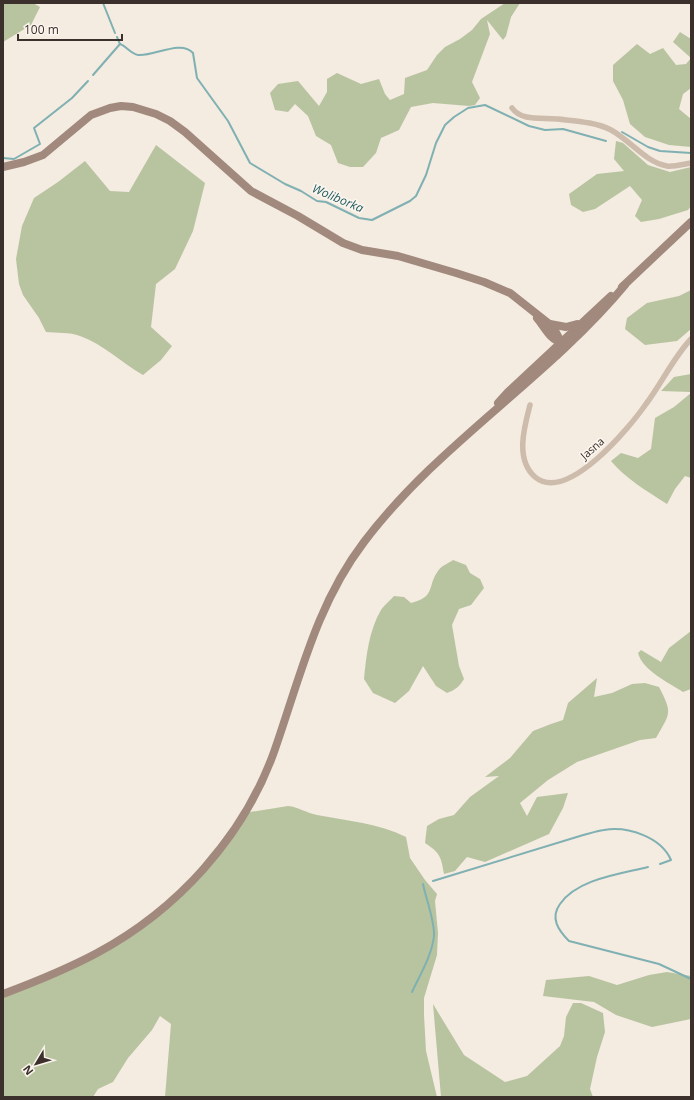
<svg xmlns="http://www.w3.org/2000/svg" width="694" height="1100" viewBox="0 0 694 1100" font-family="'Open Sans',sans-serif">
<rect width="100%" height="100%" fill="#f4ebe1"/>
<g fill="#b8c4a0">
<path d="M 3,3 L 33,3 L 40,7 L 31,25 L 3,42 Z"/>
<path d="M 505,3 L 520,3 L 511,17 L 506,36 L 503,40 L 487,20 L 490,34 L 472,82 L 480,98 L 475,105 L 469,106 L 433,103 L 411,107 L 399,130 L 381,138 L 376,153 L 363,167 L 350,167 L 338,163 L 331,145 L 316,136 L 308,116 L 295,104 L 288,112 L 275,110 L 270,93 L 278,84 L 298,81 L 319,106 L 327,92 L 327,79 L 337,73 L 361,84 L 379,79 L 385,94 L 390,100 L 404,94 L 405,78 L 427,70 L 437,55 L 445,47 L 460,39 L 472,30 L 481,19 Z"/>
<path d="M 680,32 L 691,39 L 691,88 L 683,94 L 679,109 L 691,119 L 691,147 L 669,145 L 645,137 L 630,124 L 623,100 L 613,81 L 613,65 L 637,44 L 650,54 L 663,48 L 676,65 L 686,64 L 691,58 L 673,42 Z"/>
<path d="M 616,141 L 623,143 L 648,165 L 670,172 L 691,167 L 691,206 L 688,210 L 659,219 L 641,222 L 635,216 L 642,200 L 630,186 L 595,209 L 583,212 L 571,205 L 569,194 L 597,174 L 624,171 L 614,159 Z"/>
<path d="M 156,145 L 205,183 L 193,231 L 175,269 L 156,284 L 151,327 L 172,346 L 161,360 L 143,375 C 122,363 103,344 80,336 C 70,332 56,333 46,332 L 39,318 L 23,295 L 19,284 L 16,259 L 22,226 L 34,198 L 58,182 L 85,161 L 110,191 L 129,192 Z"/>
<path d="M 691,290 L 691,329 L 677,341 L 645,345 L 625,329 L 627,318 L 647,303 L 679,296 Z"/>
<path d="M 691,374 L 691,392 L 661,391 L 674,377 Z"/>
<path d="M 691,393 L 691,478 L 685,476 L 675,489 L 667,504 C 647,491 626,479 611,461 L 621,453 L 638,458 L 651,449 L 655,418 L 674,407 Z"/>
<path d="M 453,560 L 466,565 L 470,573 L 480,579 L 484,588 L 471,605 L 459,609 L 452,625 L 459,666 L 464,679 C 459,687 455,690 447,693 L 436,686 L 423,666 L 409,691 L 395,703 L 373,693 L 364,679 C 366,657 369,630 381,610 C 384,605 390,601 394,596 L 404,597 L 411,603 C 436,597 427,586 438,571 C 441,566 449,563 453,560 Z"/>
<path d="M 691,631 L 691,689 L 683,692 C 668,682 643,671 638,653 L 641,650 L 661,662 L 669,648 Z"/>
<path d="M 597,678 L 594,697 L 612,693 L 632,684 L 645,683 L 659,687 C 673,714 670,713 656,738 L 640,740 L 577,762 L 548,780 L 520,803 L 527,816 L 537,797 L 568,793 L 563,808 L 549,834 L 485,862 L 467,857 L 455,871 L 444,874 C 441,856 440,853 425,843 L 427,826 L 439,819 L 454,815 L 470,797 L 499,776 L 485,777 L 510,758 L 533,731 L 551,724 L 563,720 L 568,703 Z"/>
<path d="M 288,806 C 298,807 307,813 317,815 C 348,821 378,823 406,837 L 410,858 L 425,880 L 437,894 L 435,901 L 438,933 L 437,955 L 424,998 L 424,1015 L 426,1051 L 437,1097 L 165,1097 L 171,1024 L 160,1016 L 152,1030 L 128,1058 L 113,1082 L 98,1089 L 93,1097 L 3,1097 L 3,994 L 99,952 L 173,900 L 244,813 Z"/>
<path d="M 667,972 L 691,976 L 691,1019 L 652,1027 L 616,1015 L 594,1002 L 543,996 L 546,980 L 589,976 L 617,985 L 649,975 Z"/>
<path d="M 573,1003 L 581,1003 L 603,1013 L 605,1032 L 597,1057 L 590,1089 L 593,1097 L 441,1097 L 433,1004 L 464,1055 L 505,1082 L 527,1076 L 560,1046 L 564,1036 L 566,1017 Z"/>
</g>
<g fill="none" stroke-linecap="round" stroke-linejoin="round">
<g stroke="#7fb0b2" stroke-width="2">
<path d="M 103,3 L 115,33"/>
<path d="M 117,37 L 120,44"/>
<path d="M 120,44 C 126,46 131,54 138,55 C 153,57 181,39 193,53 L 197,78 L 228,121 L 250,163 L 285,184 L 301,191 L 317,201 L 326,202 L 359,218 L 372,220 L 410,201 L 416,196 L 426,175 L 436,143 L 445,125 L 454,117 L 468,108 L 485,105 L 529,126 L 545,130 L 563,129 L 606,141"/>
<path d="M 93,75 L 120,44"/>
<path d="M 622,132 L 648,147 L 660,151 L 691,153"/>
<path d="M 3,158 L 14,159 L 40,144 L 34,128 L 72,98 L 88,81"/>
<path d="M 648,867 C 620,874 577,879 560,904 C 550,918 558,930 569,941 L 659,964 L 691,979"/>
<path d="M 433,881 L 580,836 C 588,834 596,831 604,830 C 628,826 661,837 671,860 L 660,864"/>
<path d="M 412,992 C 420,975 432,955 434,936 C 435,922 426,899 423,884"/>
</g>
<g stroke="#cdbbac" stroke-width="5.5">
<path d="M 512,108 C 522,122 543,117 558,119 C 575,121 596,122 611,130 C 630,140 645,162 667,166 C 674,167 684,164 691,163"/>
<path d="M 530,405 C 524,428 515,459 535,477 C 567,504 630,427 646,404 C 662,383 673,358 691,339"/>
</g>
<g stroke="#a18a7d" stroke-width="8">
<path d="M 3,167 L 24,162 L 43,155 L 91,115 L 110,108 L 121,106 L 133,107 L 156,114 L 170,121 L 185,132 L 251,191 L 298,216 L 343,243 L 362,250 L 398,256 L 456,273 L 484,282 L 510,293 L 553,327 L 560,340 L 557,355"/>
<path d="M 622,287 L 691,222"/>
<path d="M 537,318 C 544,326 551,342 562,342"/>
<path d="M 550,324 L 566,327 L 577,324"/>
<path d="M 498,403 L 508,392 L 611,296"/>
<path d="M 3,994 C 35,982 67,969 97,953 C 177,910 243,838 274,752 C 300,678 316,605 364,542 C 438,444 547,379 625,285"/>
</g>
</g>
<g text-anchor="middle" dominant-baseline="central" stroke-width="3.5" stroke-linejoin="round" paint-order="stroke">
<g font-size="11" fill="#3b302b" stroke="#fbf5ee">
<text transform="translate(592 448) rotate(-41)">Jasna</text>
</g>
<g font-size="12" font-style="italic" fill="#1f5a5e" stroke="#fbf5ee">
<text transform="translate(338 198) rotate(23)">Woliborka</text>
</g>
</g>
<rect width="694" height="1100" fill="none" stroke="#3b302b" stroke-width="8"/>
<g transform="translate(36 1064) rotate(232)" stroke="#fbf5ee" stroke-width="3" paint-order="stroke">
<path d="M0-3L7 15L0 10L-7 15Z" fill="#3b302b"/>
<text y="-6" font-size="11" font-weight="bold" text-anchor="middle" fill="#3b302b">N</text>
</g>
<path d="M18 34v6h104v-6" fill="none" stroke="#3b302b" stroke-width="2"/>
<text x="24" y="34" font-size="12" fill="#3b302b" stroke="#fbf5ee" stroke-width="3" paint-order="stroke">100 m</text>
</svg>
